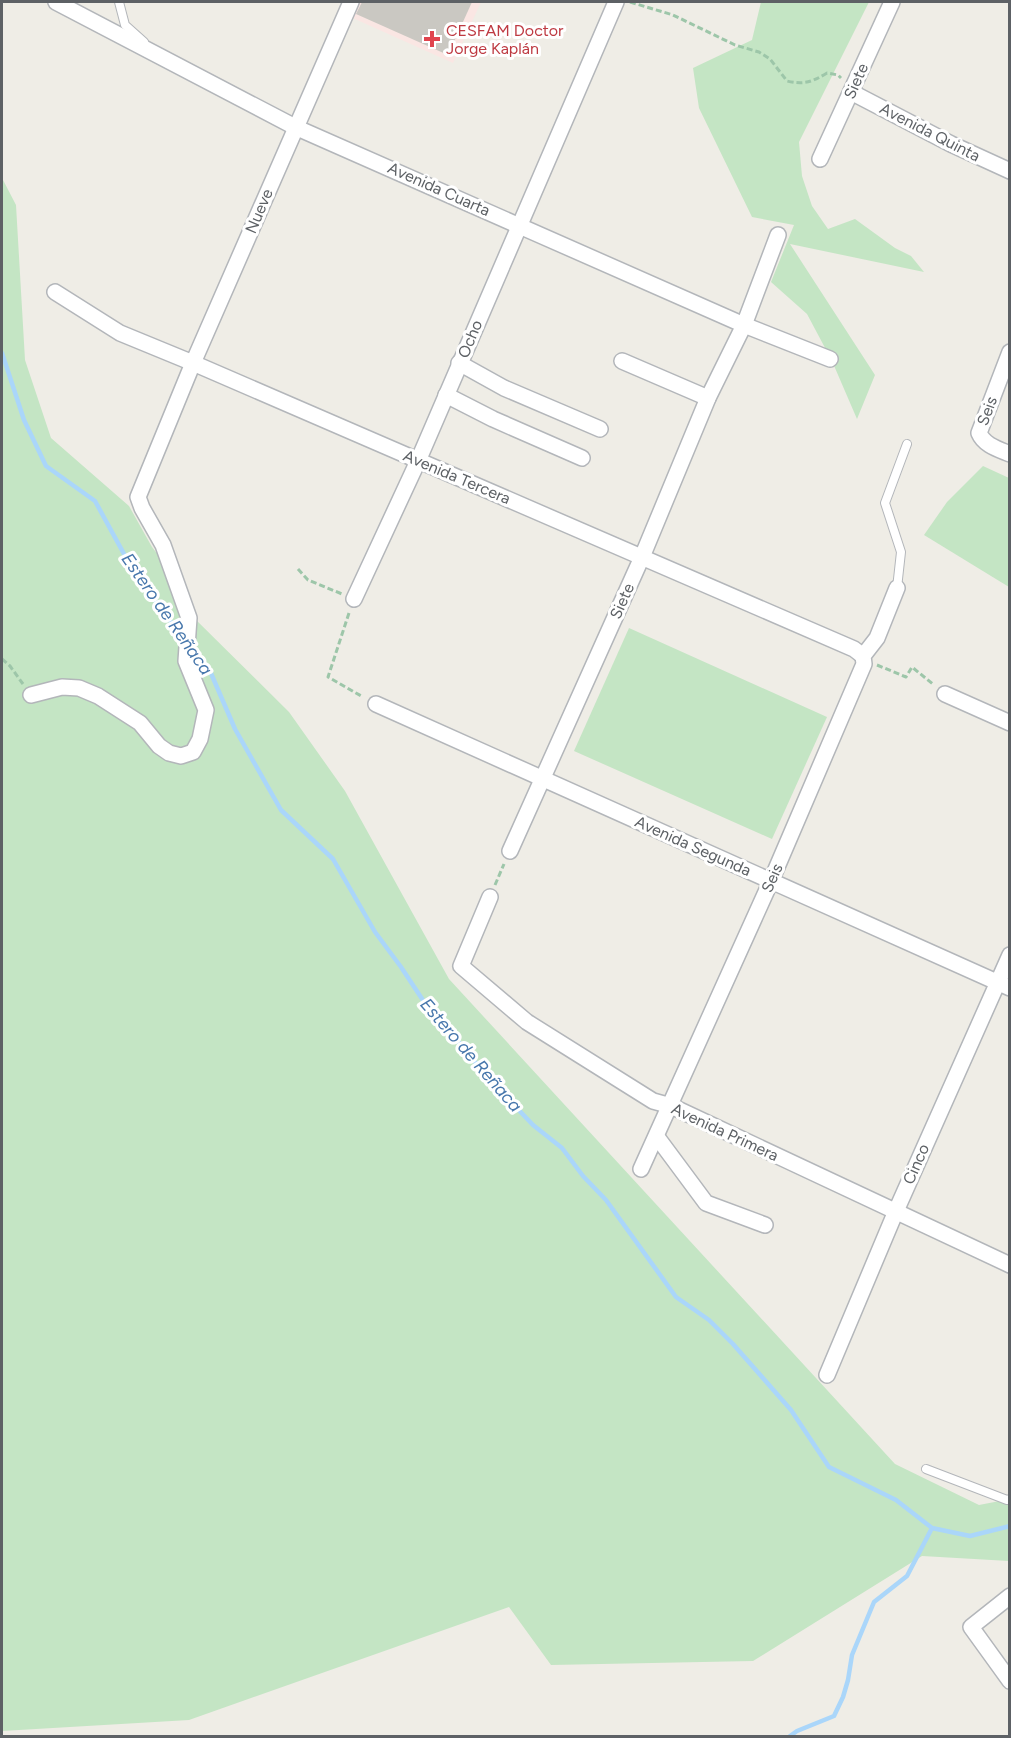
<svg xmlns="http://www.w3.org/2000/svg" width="1011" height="1738" viewBox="0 0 1011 1738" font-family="Figtree,sans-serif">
<rect width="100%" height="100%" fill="#efede6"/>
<path fill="#fae6e3" d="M 353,2 L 481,2 L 453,63 L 346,15 Z"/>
<g fill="#c4e5c4">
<path d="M 761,2 L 869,2 L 799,142 L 802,176 L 812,206 L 828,229 L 855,219 L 895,248 L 911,256 L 924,272 L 790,244 L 875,375 L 857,419 L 832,361 L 807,314 L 771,282 L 794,225 L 752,217 L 699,108 L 693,68 L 752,40 Z"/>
<path d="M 2,178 L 16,205 L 25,360 L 51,438 L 129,506 L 152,547 L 169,569 L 191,615 L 289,712 L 345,791 L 449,979 L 895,1464 L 979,1505 L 1010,1499 L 1009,1561 L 922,1556 L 753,1661 L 551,1665 L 509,1607 L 189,1720 L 2,1731 Z"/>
<path d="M 983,466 L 1009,478 L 1009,587 L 924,535 L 947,502 Z"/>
<path d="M 629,628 L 827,717 L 772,839 L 574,751 Z"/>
</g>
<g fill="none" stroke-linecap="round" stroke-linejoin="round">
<g stroke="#aad6fa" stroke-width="4.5">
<path d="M 2,353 L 24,420 L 46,466 L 95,501 L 135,574 L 183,638"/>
<path d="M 190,647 L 210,671 L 235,729 L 281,810 L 333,859 L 375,932 L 401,967 L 436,1020 L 451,1033 L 490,1080 L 533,1125 L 562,1148 L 583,1176 L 606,1200 L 676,1297 L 709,1320 L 733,1344 L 791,1410 L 829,1467 L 896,1500 L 932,1528 L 970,1536 L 1010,1526"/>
<path d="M 790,1736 L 797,1731 L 834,1716 L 843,1697 L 848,1680 L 852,1655 L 874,1602 L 907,1576 L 932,1528"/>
</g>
</g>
<path fill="#cac8c2" d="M 362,2 L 472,2 L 448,55 L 356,14 Z"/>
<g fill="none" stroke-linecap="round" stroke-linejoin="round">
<defs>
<g id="service">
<path d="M 119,2 L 125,25 L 144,42"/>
<path d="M 897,588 L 901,552 L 885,503 L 907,444"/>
<path d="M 926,1469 L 1007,1500 L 1010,1499"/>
</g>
<g id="minor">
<path d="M 56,2 L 295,127 L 744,325 L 830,359"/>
<path d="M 851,92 L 951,144 L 1010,171"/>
<path d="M 820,159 L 892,2"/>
<path d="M 55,292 L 120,333 L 193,363 L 854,649 L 863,656"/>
<path d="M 1010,352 L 979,433 C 984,445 998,449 1010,454"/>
<path d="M 622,361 L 708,398"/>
<path d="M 459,363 L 504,388 L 600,429"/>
<path d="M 446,395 L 493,419 L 582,458"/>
<path d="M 354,599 L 418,461 L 616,2"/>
<path d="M 945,694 L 1010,723"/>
<path d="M 31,695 L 62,687 L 79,688 L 98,696 L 140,723 L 159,746 L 169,753 L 181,756 L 193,752 L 200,739 L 206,710 L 186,661 L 189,618 L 163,545 L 142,508 L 138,497 L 193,363 L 351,2"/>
<path d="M 376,704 L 1010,988"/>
<path d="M 510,851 L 642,557 L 708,398 L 744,325 L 778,235"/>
<path d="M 490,897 L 461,966 L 527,1022 L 653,1101 L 671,1106 L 1010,1265"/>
<path d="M 657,1137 L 706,1203 L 765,1225"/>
<path d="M 641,1169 L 771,881 L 864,664 L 863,656 L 877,638 L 897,588"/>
<path d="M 827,1375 L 896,1211 L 1010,955"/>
<path d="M 1010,1596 L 971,1627 L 1010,1681"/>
</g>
</defs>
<use href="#service" stroke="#b3b6ba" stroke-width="10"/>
<use href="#minor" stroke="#b3b6ba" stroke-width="18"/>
<g stroke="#9dc6a9" stroke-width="3" stroke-dasharray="6 3" stroke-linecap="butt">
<path d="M 630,2 L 673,15 L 735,45 L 759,52 L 770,59 L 787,81 C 804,85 812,82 827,73 L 838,75 L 841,78"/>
<path d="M 298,569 L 308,580 L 342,594"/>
<path d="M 349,613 L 328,677 L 363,697"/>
<path d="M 2,659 L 10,666 L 23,684"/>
<path d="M 877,665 L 906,677 L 912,667 L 934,685"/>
<path d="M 495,885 L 504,864"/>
</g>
<use href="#service" stroke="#fff" stroke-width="8"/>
<use href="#minor" stroke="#fff" stroke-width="15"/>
</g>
<path fill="#e0444e" stroke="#fff" stroke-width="2" d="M429 30h6v6h6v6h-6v6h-6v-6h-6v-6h6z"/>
<g text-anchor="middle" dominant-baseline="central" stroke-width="6" stroke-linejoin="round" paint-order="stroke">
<g font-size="16" fill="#be3a42" stroke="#fff" text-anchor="start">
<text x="446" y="30">CESFAM Doctor<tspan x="446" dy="18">Jorge Kaplán</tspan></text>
</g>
<g font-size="16" fill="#5d6165" stroke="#fff">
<text transform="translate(856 81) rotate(-66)">Siete</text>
<text transform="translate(930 132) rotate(27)">Avenida Quinta</text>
<text transform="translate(439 189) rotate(24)">Avenida Cuarta</text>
<text transform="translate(259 211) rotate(-67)">Nueve</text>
<text transform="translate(470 339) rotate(-67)">Ocho</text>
<text transform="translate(987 411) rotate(-70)">Seis</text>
<text transform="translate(457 477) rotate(23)">Avenida Tercera</text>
<text transform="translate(622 601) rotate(-66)">Siete</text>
<text transform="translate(693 846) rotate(24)">Avenida Segunda</text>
<text transform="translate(772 878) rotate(-66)">Seis</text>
<text transform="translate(725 1132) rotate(25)">Avenida Primera</text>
<text transform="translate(916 1164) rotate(-66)">Cinco</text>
</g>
<g font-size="18" font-style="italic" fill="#4777ac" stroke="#fff">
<text transform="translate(167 614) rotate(55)">Estero de Reñaca</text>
<text transform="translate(471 1055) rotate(49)">Estero de Reñaca</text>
</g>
</g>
<rect width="1011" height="1738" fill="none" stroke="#5d6165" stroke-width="6"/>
</svg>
